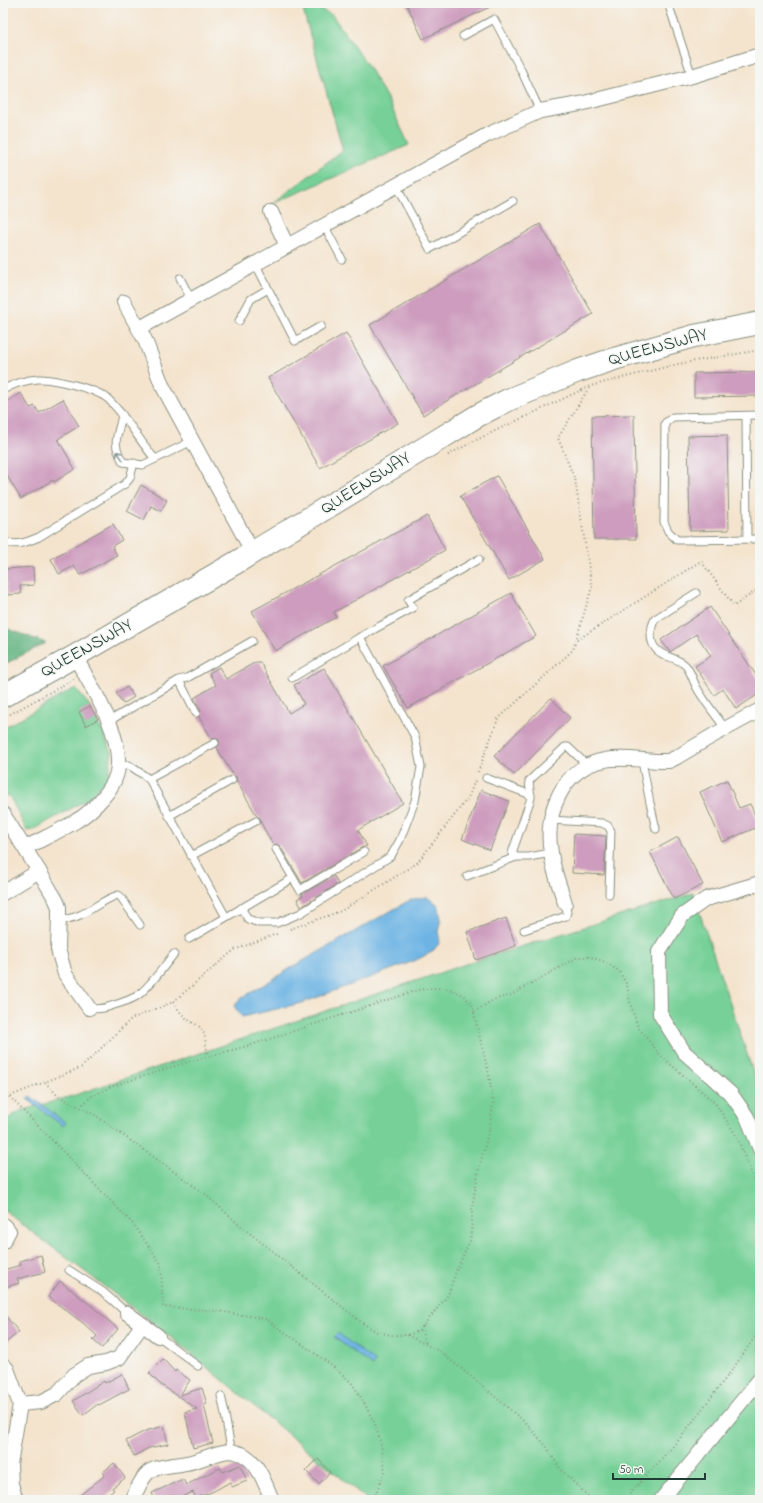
<svg xmlns="http://www.w3.org/2000/svg" width="763" height="1503" viewBox="0 0 763 1503" font-family="'Indie Flower',sans-serif">
<rect width="100%" height="100%" fill="#f6f6f2"/>
<filter id="ink" filterUnits="userSpaceOnUse"><feTurbulence type="fractalNoise" baseFrequency=".025" numOctaves="2"/><feDisplacementMap in="SourceGraphic" scale="8" xChannelSelector="R" yChannelSelector="G"/><feConvolveMatrix kernelMatrix="1 2 1 2 8 2 1 2 1" color-interpolation-filters="sRGB"/></filter>
<filter id="wash" filterUnits="userSpaceOnUse"><feTurbulence type="fractalNoise" baseFrequency=".012" numOctaves="4" result="noise"/><feDisplacementMap in="SourceGraphic" scale="16" xChannelSelector="R" yChannelSelector="G"/><feGaussianBlur stdDeviation="0.9" result="paint"/><feColorMatrix in="noise" values="0 0 0 0 0 0 0 0 0 0 0 0 0 0 0 0 0 1.4 0 .05"/><feComposite in="paint" operator="in"/></filter>
<g filter="url(#wash)">
<rect width="100%" height="100%" fill="#f4e4ce"/>
<g fill="#76d097" stroke="#4a8666">
<path d="M 301,3 L 307,3 L 332,15 L 366,63 L 388,100 L 409,145 L 272,204 L 343,150 Z"/>
<path d="M 75,688 L 90,706 L 112,752 L 108,779 L 86,800 L 33,830 L 27,831 L 10,797 L 3,794 L 3,728 Z"/>
<path d="M 693,893 L 760,1093 L 760,1500 L 368,1500 L 157,1326 L 3,1210 L 3,1122 L 20,1111 L 72,1096 L 472,962 Z"/>
</g>
<path fill="#60b280" stroke="#40785a" d="M 3,627 L 46,643 L 3,665 Z"/>
<g fill="#6db4e4" stroke="#46788c">
<path d="M 427,897 L 437,904 L 441,918 L 438,931 L 440,942 L 432,952 L 414,961 L 302,1003 L 242,1017 L 234,1006 L 242,998 L 294,966 L 410,900 Z"/>
<path d="M 30,1096 L 66,1123 L 63,1126 L 27,1099 Z"/>
<path d="M 338,1333 L 375,1362 L 372,1366 L 334,1337 Z"/>
</g>
<g id="blocks">
<g fill="#cd9cbe">
<path d="M 406,3 L 498,3 L 423,39 Z"/>
<path d="M 540,224 L 593,314 L 423,415 L 370,325 Z"/>
<path d="M 346,333 L 398,423 L 320,468 L 268,378 Z"/>
<path d="M 760,372 L 760,396 L 694,397 L 694,373 Z"/>
<path d="M 21,393 L 30,408 L 35,406 L 39,413 L 63,399 L 79,426 L 58,439 L 75,469 L 54,482 L 53,480 L 21,499 L 3,469 L 3,404 Z"/>
<path d="M 634,415 L 636,539 L 594,539 L 592,416 Z"/>
<path d="M 727,435 L 729,530 L 690,531 L 688,436 Z"/>
<path d="M 497,476 L 545,559 L 509,580 L 460,496 Z"/>
<path d="M 141,485 L 167,500 L 161,511 L 151,506 L 144,520 L 127,511 Z"/>
<path d="M 427,516 L 445,550 L 334,612 L 336,617 L 275,651 L 252,611 Z"/>
<path d="M 113,524 L 122,540 L 112,546 L 117,555 L 80,575 L 74,566 L 59,574 L 51,559 Z"/>
<path d="M 33,567 L 34,585 L 20,586 L 21,594 L 7,595 L 5,569 Z"/>
<path d="M 511,593 L 536,636 L 408,708 L 383,666 Z"/>
<path d="M 710,607 L 760,681 L 760,693 L 736,709 L 723,689 L 714,695 L 695,666 L 711,656 L 696,634 L 670,652 L 661,640 Z"/>
<path d="M 256,662 L 260,662 L 289,713 L 304,704 L 294,685 L 324,668 L 403,803 L 358,830 L 367,846 L 361,848 L 302,883 L 280,846 L 276,844 L 273,845 L 261,823 L 260,818 L 257,816 L 237,782 L 236,777 L 233,775 L 217,748 L 219,745 L 219,740 L 216,738 L 212,739 L 199,717 L 201,711 L 194,698 L 216,685 L 209,673 L 219,667 L 226,679 Z"/>
<path d="M 127,687 L 134,697 L 123,704 L 116,693 Z"/>
<path d="M 551,698 L 570,718 L 514,775 L 494,756 Z"/>
<path d="M 90,706 L 98,719 L 86,726 L 79,712 Z"/>
<path d="M 727,780 L 739,808 L 750,804 L 760,826 L 722,842 L 700,792 Z"/>
<path d="M 481,790 L 509,801 L 490,850 L 462,839 Z"/>
<path d="M 574,834 L 606,836 L 604,875 L 572,873 Z"/>
<path d="M 678,837 L 703,885 L 674,899 L 650,852 Z"/>
<path d="M 334,876 L 338,884 L 301,907 L 297,899 L 303,896 L 302,894 Z"/>
<path d="M 506,918 L 516,946 L 476,960 L 467,932 Z"/>
<path d="M 41,1255 L 45,1272 L 17,1279 L 19,1283 L 3,1288 L 3,1270 L 21,1265 L 20,1261 Z"/>
<path d="M 60,1281 L 93,1307 L 118,1329 L 102,1348 L 93,1340 L 97,1336 L 83,1323 L 48,1297 Z"/>
<path d="M 3,1313 L 19,1332 L 3,1345 Z"/>
<path d="M 163,1359 L 175,1372 L 176,1370 L 190,1380 L 180,1395 L 202,1388 L 207,1404 L 204,1405 L 213,1443 L 193,1448 L 185,1412 L 197,1409 L 160,1384 L 149,1373 Z"/>
<path d="M 122,1374 L 129,1389 L 99,1405 L 98,1404 L 83,1415 L 73,1401 L 104,1381 L 105,1383 Z"/>
<path d="M 164,1426 L 168,1444 L 149,1448 L 134,1456 L 126,1441 L 145,1431 Z"/>
<path d="M 318,1459 L 330,1472 L 319,1484 L 306,1471 Z"/>
<path d="M 114,1463 L 125,1478 L 112,1488 L 114,1490 L 102,1500 L 74,1500 L 105,1475 L 103,1472 Z"/>
<path d="M 240,1465 L 247,1481 L 232,1487 L 230,1482 L 214,1491 L 196,1498 L 193,1492 L 174,1500 L 155,1500 L 152,1493 L 183,1479 L 186,1485 L 220,1468 L 223,1472 Z"/>
</g>
</g>
</g>
<g filter="url(#ink)">
<use href="#blocks" fill-opacity="0" stroke="#8a9081" stroke-width="1"/>
<g fill="none" stroke-linecap="round" stroke-linejoin="round">
<defs>
<g id="lane">
<path d="M 670,9 L 692,76"/>
<path d="M 463,36 L 494,19 L 521,70 L 540,111"/>
<path d="M 396,186 L 430,249 L 513,201"/>
<path d="M 324,225 L 342,259"/>
<path d="M 255,263 L 295,341 L 321,326"/>
<path d="M 180,278 L 191,299"/>
<path d="M 239,321 L 251,299 L 268,289"/>
<path d="M 3,390 C 13,384 26,380 38,379 C 52,378 97,389 108,399 C 126,416 139,440 155,459"/>
<path d="M 122,414 C 119,437 110,439 123,462 L 143,465 L 192,441"/>
<path d="M 760,415 L 673,417 L 665,423 L 664,522 L 668,531 L 677,540 L 760,539"/>
<path d="M 746,416 L 747,539"/>
<path d="M 3,541 C 16,547 27,542 39,537 L 125,484 L 130,478 L 134,463"/>
<path d="M 696,593 L 655,619 C 650,628 649,641 656,649 C 663,658 678,657 686,666 C 691,672 693,681 697,688 C 705,702 715,715 726,729"/>
<path d="M 292,678 L 360,637"/>
<path d="M 179,680 L 196,713"/>
<path d="M 109,721 L 179,680 L 187,678 L 252,641"/>
<path d="M 642,761 L 650,803 L 656,829"/>
<path d="M 119,767 L 129,765 L 149,779 L 226,917"/>
<path d="M 486,778 L 531,795"/>
<path d="M 149,779 L 215,743"/>
<path d="M 169,816 L 232,780"/>
<path d="M 550,820 L 602,823 L 608,826 L 611,831 L 609,894"/>
<path d="M 551,853 L 529,857 L 516,857 L 512,853 L 531,798 L 529,781 L 565,747 L 568,747 L 588,766"/>
<path d="M 191,856 L 256,821"/>
<path d="M 467,876 L 516,857"/>
<path d="M 293,878 L 300,890 L 364,852"/>
<path d="M 241,908 L 248,919 L 259,923 L 277,923 L 301,913 L 391,856 L 400,840 L 415,801 L 421,767 L 415,737 L 360,637 L 413,608 L 408,600 L 479,559"/>
<path d="M 59,920 C 87,918 94,903 118,895 L 120,896 L 140,925"/>
<path d="M 524,930 L 566,916 L 567,912 L 565,903"/>
<path d="M 189,939 L 293,878 L 276,849"/>
<path d="M 89,1008 C 98,1010 106,1008 114,1005 C 121,1003 130,1000 137,996 C 149,988 164,966 174,954"/>
<path d="M 69,1270 L 103,1292 L 127,1313"/>
<path d="M 158,1336 L 198,1366"/>
<path d="M 221,1396 C 226,1414 227,1432 232,1451"/>
</g>
<g id="street">
<path d="M 271,212 L 287,246"/>
<path d="M 124,302 L 145,340 L 162,385 L 253,553"/>
<path d="M 140,328 L 487,135 L 540,111 L 580,104 L 692,76 L 760,55"/>
<path d="M 3,814 L 39,871 L 56,900 L 59,907 L 59,916 L 58,949 L 65,974 L 89,1008"/>
<path d="M 25,848 C 42,839 60,831 76,821 C 93,811 118,786 118,765 C 120,729 91,687 75,656"/>
<path d="M 760,883 L 706,899 L 682,916 L 659,952 L 660,1014 L 684,1052 L 731,1094 L 747,1117 L 760,1149"/>
<path d="M 3,893 L 39,871"/>
<path d="M 565,903 C 560,887 553,870 551,853 C 544,814 562,767 605,760 C 626,756 648,762 669,761 L 677,757 L 712,736 L 760,710"/>
<path d="M 3,1225 L 9,1231 L 3,1242"/>
<path d="M 127,1313 L 158,1336"/>
<path d="M 3,1365 L 7,1369 L 20,1404 L 10,1464 L 11,1484 L 16,1500"/>
<path d="M 20,1404 L 41,1402 L 57,1394 L 74,1375 L 88,1366 L 106,1363 L 119,1358 L 142,1325"/>
<path d="M 133,1500 C 135,1493 143,1475 150,1471 C 161,1465 173,1466 186,1463 C 201,1461 214,1452 230,1451 C 234,1451 238,1453 242,1454 C 259,1463 265,1484 272,1500"/>
<path d="M 661,1500 L 760,1379"/>
</g>
<path id="primary" d="M 3,696 L 75,656 L 237,562 L 438,440 L 477,416 L 508,400 L 578,371 L 614,359 L 694,336 L 760,323"/>
</defs>
<use href="#lane" stroke="#8a9081" stroke-width="9"/>
<use href="#street" stroke="#8a9081" stroke-width="16"/>
<use href="#primary" stroke="#8a9081" stroke-width="24"/>
<g stroke="#8a9081" stroke-width="2" stroke-dasharray="1 3" stroke-linecap="butt">
<path d="M 448,455 L 474,441 L 590,386 L 678,364 L 760,350"/>
<path d="M 577,640 L 701,561 L 734,606 L 760,588"/>
<path d="M 3,718 L 74,679"/>
<path d="M 478,772 L 498,719 L 573,650 L 592,587 L 575,480 L 558,438 L 590,386"/>
<path d="M 290,929 L 341,911 L 417,863 L 468,798 L 476,778"/>
<path d="M 173,1002 C 177,1007 180,1013 185,1017 C 190,1023 198,1023 203,1031 C 206,1037 205,1047 209,1056"/>
<path d="M 474,1012 L 493,1000 L 511,995 L 578,957 L 591,957 L 605,962 L 619,971 L 627,985 L 630,1003 L 638,1027 L 660,1055 L 715,1103 L 736,1135 L 760,1195"/>
<path d="M 45,1082 L 58,1096 L 95,1115 L 205,1194 L 242,1227 L 361,1322 L 377,1332 L 392,1335 L 407,1335 L 419,1331 L 448,1295 L 456,1271 L 470,1241 L 472,1223 L 472,1207 L 479,1168 L 489,1131 L 493,1103 L 489,1075 L 472,1005 L 464,995 L 449,989 L 433,988 L 418,990 L 251,1045 L 184,1063 L 110,1087 L 92,1096 L 81,1106"/>
<path d="M 3,1092 L 9,1096 L 133,1224 L 161,1264 L 163,1307 L 218,1311 L 266,1319 L 330,1364 L 351,1382 L 362,1399 L 375,1424 L 381,1444 L 385,1471 L 373,1500"/>
<path d="M 3,1099 L 82,1067 L 131,1019 L 173,1002 L 234,950 L 279,933"/>
<path d="M 423,1326 L 423,1336 L 426,1344"/>
<path d="M 407,1335 L 439,1351 L 474,1379 L 527,1424 L 546,1446 L 561,1470 L 592,1500"/>
<path d="M 624,1500 L 677,1442 L 732,1370 L 760,1330"/>
</g>
<use href="#lane" stroke="#fff" stroke-width="7"/>
<use href="#street" stroke="#fff" stroke-width="14"/>
<use href="#primary" stroke="#fff" stroke-width="22"/>
</g>
<defs><path id="oneway-shaft" d="M-6 0H5M1.5-3L5.5 0L1.5 3" fill="none" stroke-width="1.6" stroke-linecap="round" stroke-linejoin="round"/></defs>
<use stroke="#8f9e9a" href="#oneway-shaft" transform="translate(120 456) rotate(-125)"/>
</g>
<g text-anchor="middle" dominant-baseline="central" stroke-width="3" stroke-linejoin="round" paint-order="stroke">
<g font-size="18" fill="#1f3d34" stroke="#f6f6f2">
<text transform="translate(658 348) rotate(-15)">QUEENSWAY</text>
<text transform="translate(366 484) rotate(-32)">QUEENSWAY</text>
<text transform="translate(87 649) rotate(-29)">QUEENSWAY</text>
</g>
</g>
<rect width="763" height="1503" fill="none" stroke="#f6f6f2" stroke-width="16"/>
<path d="M613 1473v6h92v-6" fill="none" stroke="#1f3d34" stroke-width="2"/>
<text x="619" y="1473" font-size="12" fill="#1f3d34" stroke="#f6f6f2" stroke-width="3" paint-order="stroke">50 m</text>
</svg>
